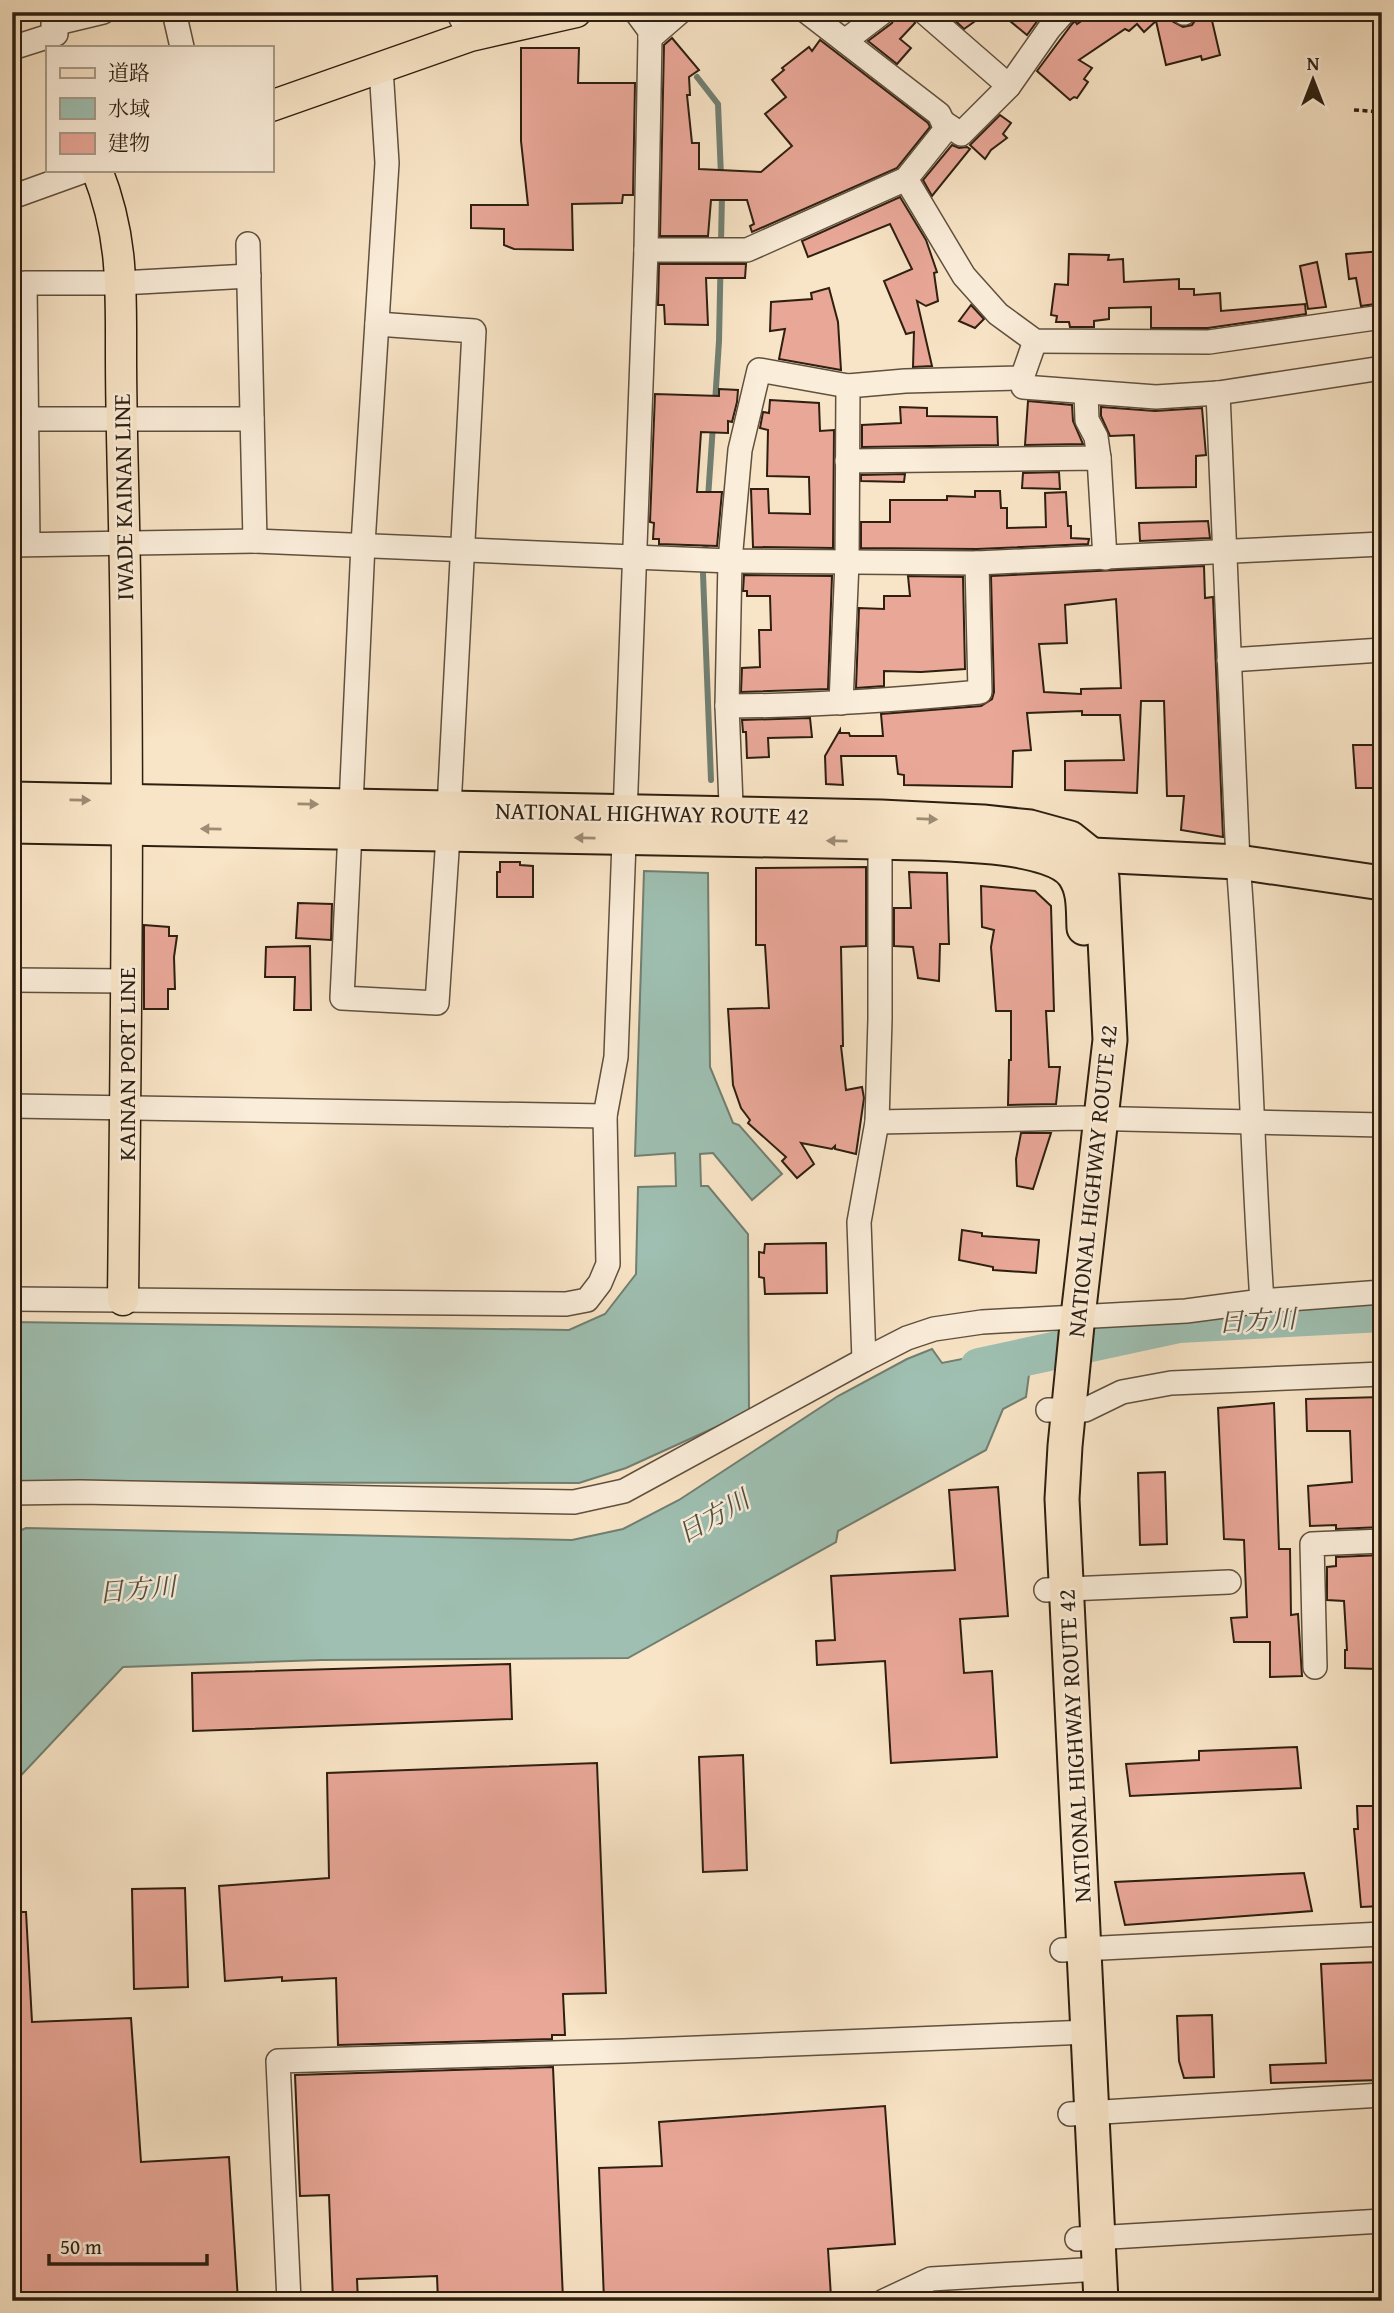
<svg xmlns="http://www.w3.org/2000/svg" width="1394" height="2313" viewBox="0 0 1394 2313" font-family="'Gentium Book Plus','Noto Serif JP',serif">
<rect width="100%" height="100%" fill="#f8e4c6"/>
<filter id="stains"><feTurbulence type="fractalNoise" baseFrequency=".00286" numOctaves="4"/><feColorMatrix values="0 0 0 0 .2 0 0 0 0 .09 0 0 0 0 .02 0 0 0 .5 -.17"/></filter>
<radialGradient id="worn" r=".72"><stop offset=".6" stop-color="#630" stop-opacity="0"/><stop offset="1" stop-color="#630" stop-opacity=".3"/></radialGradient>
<g fill="#9ebfb1" stroke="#717f71" stroke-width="2">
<path d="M 644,871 L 708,873 L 710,1067 L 733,1123 L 739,1125 L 782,1174 L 752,1200 L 713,1153 L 700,1154 L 701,1186 L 708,1186 L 748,1234 L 749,1412 L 626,1468 L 579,1483 L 12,1482 L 12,1322 L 569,1330 L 605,1314 L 636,1274 L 638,1187 L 676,1186 L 675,1153 L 635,1156 Z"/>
<path d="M 1033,1345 L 1026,1397 L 1003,1409 L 986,1450 L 838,1531 L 836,1542 L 628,1658 L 321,1660 L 123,1667 L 12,1785 L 12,1534 L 26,1528 L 572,1540 L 623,1529 L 679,1500 L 838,1396 L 907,1359 L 932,1349 L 942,1363 Z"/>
</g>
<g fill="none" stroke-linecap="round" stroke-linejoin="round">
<g stroke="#717f71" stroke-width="6">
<path d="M 697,77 L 718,104 L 721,176"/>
<path d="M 715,403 L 719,341 L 722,194"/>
<path d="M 708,498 L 713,425"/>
<path d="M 706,540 L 703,574 L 711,780"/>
</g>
<path stroke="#9ebfb1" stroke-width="38" d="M 979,1367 L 1179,1324 L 1382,1313"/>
</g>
<g fill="#e9a798" stroke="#2e1f10" stroke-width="2" fill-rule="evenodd">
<path d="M 897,12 L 910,12 L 915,23 L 900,39 L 911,48 L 897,64 L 868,41 L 892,23 Z"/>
<path d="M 946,12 L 988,12 L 964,29 Z"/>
<path d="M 999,12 L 1029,12 L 1038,20 L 1027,35 Z"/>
<path d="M 1094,12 L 1170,12 L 1172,21 L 1183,27 L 1192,25 L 1196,19 L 1198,12 L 1210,12 L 1220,55 L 1202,60 L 1201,56 L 1166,65 L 1156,21 L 1144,32 L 1137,24 L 1129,31 L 1125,29 L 1079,60 L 1092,68 L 1084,79 L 1088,82 L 1077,98 L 1074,97 L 1070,100 L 1037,71 L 1072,24 L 1075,21 L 1077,24 Z"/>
<path d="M 672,38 L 699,70 L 689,77 L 690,95 L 687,95 L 692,143 L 699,143 L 699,169 L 761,172 L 792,146 L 765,114 L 786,97 L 772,80 L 784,70 L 782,68 L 809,47 L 812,51 L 820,40 L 928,123 L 930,127 L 897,168 L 752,232 L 750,226 L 754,224 L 747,200 L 711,200 L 708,236 L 660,236 L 664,45 Z"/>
<path d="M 521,48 L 579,48 L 578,83 L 635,83 L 633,195 L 623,195 L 622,203 L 572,204 L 573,250 L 514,249 L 504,245 L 504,229 L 471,228 L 471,205 L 528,205 L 521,141 Z"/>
<path d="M 1000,115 L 1011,123 L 1003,134 L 1007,138 L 991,150 L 985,159 L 970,145 Z"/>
<path d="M 952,145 L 959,148 L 967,147 L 970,149 L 932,196 L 923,180 Z"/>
<path d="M 900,197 L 926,240 L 937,272 L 934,273 L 938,301 L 926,306 L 917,301 L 932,366 L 913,367 L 914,332 L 906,334 L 884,281 L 912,269 L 890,224 L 808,257 L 802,241 Z"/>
<path d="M 1382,251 L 1382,303 L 1361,306 L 1356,278 L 1349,279 L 1346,254 Z"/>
<path d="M 1069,254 L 1109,255 L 1108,260 L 1123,259 L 1124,282 L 1179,279 L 1179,289 L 1194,289 L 1194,295 L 1220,293 L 1221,311 L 1305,304 L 1306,314 L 1208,328 L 1151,328 L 1151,307 L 1109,308 L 1109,319 L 1094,321 L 1094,327 L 1070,327 L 1069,322 L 1056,322 L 1057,316 L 1051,315 L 1055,284 L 1068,285 Z"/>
<path d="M 1317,262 L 1326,307 L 1308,309 L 1300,266 Z"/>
<path d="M 659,264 L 746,264 L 745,278 L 706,278 L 708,325 L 665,324 L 664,305 L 658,305 Z"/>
<path d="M 829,288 L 838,322 L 841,370 L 779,359 L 785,329 L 770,331 L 771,302 L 812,299 L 811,293 Z"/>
<path d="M 971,305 L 984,319 L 975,328 L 959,321 Z"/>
<path d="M 719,389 L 738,390 L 737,402 L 732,422 L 728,421 L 728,433 L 701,432 L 697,492 L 722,492 L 717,546 L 659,544 L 659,539 L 653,539 L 654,523 L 650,522 L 655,394 L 719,396 Z"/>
<path d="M 770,400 L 819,403 L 820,431 L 834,430 L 833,548 L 753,547 L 751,489 L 768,489 L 769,513 L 810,514 L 809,477 L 767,476 L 768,430 L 760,428 L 763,412 L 769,413 Z"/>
<path d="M 1028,401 L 1072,405 L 1073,421 L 1083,444 L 1025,445 Z"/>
<path d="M 900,407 L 927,408 L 927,416 L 997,417 L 998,445 L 862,447 L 862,425 L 901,423 Z"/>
<path d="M 1101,407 L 1155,411 L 1202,408 L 1206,455 L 1196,456 L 1196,487 L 1136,488 L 1134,435 L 1110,436 L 1101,416 Z"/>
<path d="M 1059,472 L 1060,489 L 1022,488 L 1023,473 Z"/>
<path d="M 905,474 L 904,482 L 861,481 L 861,475 Z"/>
<path d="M 975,491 L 1000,491 L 1001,508 L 1007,508 L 1007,528 L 1046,527 L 1045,493 L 1066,492 L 1068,526 L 1071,526 L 1071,538 L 1089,539 L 1088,544 L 977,549 L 861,548 L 861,522 L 890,522 L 890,500 L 947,500 L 947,496 L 975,497 Z"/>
<path d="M 1208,521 L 1210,538 L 1140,541 L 1139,523 Z"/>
<path d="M 1204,566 L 1205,598 L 1213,597 L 1223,837 L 1181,830 L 1184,796 L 1167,796 L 1164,701 L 1141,701 L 1137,793 L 1065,790 L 1065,761 L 1124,760 L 1120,715 L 1082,715 L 1082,711 L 1027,713 L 1031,750 L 1013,751 L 1012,787 L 904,785 L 904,775 L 898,774 L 896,756 L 841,756 L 843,785 L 826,784 L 825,756 L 840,730 L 840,733 L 849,733 L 850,736 L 883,736 L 881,714 L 981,706 L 992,699 L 994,692 L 991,576 ZM 1116,599 L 1121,688 L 1081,689 L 1081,694 L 1044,692 L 1039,644 L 1067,643 L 1065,605 Z"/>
<path d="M 744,575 L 832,576 L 828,689 L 741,692 L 742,668 L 760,667 L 759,630 L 771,630 L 770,596 L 747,596 L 747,591 L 743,591 Z"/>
<path d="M 908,576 L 963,577 L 965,669 L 921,672 L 884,671 L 884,686 L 856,688 L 859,608 L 884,609 L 884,596 L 910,596 Z"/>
<path d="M 810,718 L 812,737 L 768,738 L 769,757 L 747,758 L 746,732 L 743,732 L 742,720 Z"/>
<path d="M 1353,745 L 1377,745 L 1377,788 L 1356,788 Z"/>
<path d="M 500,862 L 520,862 L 520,865 L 533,866 L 533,897 L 497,897 L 497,872 L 500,872 Z"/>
<path d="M 866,867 L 866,946 L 841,947 L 843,1046 L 841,1046 L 846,1090 L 862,1087 L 864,1098 L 856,1154 L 835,1149 L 835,1146 L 832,1149 L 801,1143 L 814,1164 L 797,1178 L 782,1161 L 786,1157 L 748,1123 L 750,1120 L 741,1108 L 733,1085 L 728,1009 L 769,1008 L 765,945 L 756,945 L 756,868 Z"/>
<path d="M 909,872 L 947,873 L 949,944 L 940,944 L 939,981 L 918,978 L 913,947 L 894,946 L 894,908 L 911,908 Z"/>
<path d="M 981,886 L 1035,891 L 1051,906 L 1054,1011 L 1046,1011 L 1049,1067 L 1060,1067 L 1056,1104 L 1008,1105 L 1009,1060 L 1011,1060 L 1011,1011 L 996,1011 L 991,947 L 994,930 L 982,927 Z"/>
<path d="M 298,903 L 332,904 L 331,940 L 296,938 Z"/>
<path d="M 144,925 L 169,927 L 169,936 L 177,936 L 174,957 L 175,989 L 168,989 L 168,1009 L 144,1009 Z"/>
<path d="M 310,946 L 311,1010 L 294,1010 L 295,977 L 265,977 L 266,947 Z"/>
<path d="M 1021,1133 L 1051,1133 L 1033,1189 L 1017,1186 L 1016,1159 Z"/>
<path d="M 962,1230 L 982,1233 L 982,1236 L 1039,1240 L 1036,1273 L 993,1270 L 993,1267 L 959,1260 Z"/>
<path d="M 826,1243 L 827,1293 L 765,1294 L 764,1278 L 759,1277 L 759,1252 L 764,1253 L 765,1244 Z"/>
<path d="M 1382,1397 L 1382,1527 L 1336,1529 L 1336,1525 L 1310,1526 L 1308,1486 L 1352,1482 L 1350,1431 L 1307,1431 L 1306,1399 Z"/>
<path d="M 1274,1403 L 1279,1549 L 1290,1549 L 1291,1615 L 1298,1614 L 1302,1676 L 1270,1677 L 1270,1642 L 1234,1642 L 1231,1618 L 1247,1617 L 1244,1540 L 1224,1539 L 1218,1408 Z"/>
<path d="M 1165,1472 L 1167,1544 L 1140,1545 L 1138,1473 Z"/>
<path d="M 998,1487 L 1008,1616 L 960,1619 L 964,1673 L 992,1671 L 997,1757 L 891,1763 L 885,1661 L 817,1665 L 816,1641 L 835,1640 L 831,1576 L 955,1570 L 949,1490 Z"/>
<path d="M 1382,1555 L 1382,1624 L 1375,1624 L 1376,1669 L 1345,1668 L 1345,1650 L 1347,1650 L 1344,1601 L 1327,1600 L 1327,1567 L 1336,1566 L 1336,1557 Z"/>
<path d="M 510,1664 L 512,1719 L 193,1731 L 192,1673 Z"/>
<path d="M 1297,1747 L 1301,1788 L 1130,1796 L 1126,1764 L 1199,1760 L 1199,1751 Z"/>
<path d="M 743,1755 L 747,1870 L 703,1872 L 699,1757 Z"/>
<path d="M 597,1763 L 606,1993 L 563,1994 L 565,2035 L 552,2035 L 552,2039 L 338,2045 L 336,1978 L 282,1981 L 282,1977 L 225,1981 L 219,1886 L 329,1878 L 327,1773 Z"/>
<path d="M 1357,1806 L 1374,1806 L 1375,1827 L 1382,1828 L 1382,1906 L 1361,1907 L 1354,1829 L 1358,1829 Z"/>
<path d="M 1304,1873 L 1312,1911 L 1125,1925 L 1115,1882 Z"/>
<path d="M 185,1888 L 188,1987 L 134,1989 L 132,1889 Z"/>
<path d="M 12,1912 L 26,1912 L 32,2022 L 131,2018 L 141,2162 L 229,2157 L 238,2301 L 12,2301 Z"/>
<path d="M 1382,1962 L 1382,2080 L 1271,2083 L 1270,2065 L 1326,2063 L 1321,1964 Z"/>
<path d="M 1212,2015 L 1214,2077 L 1184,2078 L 1179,2061 L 1177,2016 Z"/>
<path d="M 553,2067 L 563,2299 L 438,2301 L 437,2276 L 357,2279 L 358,2301 L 333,2301 L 329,2195 L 300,2196 L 295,2075 Z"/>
<path d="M 885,2106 L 895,2244 L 828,2249 L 831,2297 L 776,2301 L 604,2301 L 599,2168 L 662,2166 L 659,2122 Z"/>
</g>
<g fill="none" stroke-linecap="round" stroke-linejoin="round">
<defs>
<g id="minor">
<path d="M 174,12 L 182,47"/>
<path d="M 458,12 L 470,36"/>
<path d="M 924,12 L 1009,86"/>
<path d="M 1184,12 L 1184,13"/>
<path d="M 53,24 L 103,12"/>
<path d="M 650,38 L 680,12"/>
<path d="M 845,41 L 883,12"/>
<path d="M 12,48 L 56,34"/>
<path d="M 943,122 L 961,134 L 1009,86 L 1049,29 L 1064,12"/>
<path d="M 906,179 L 964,276 L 998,314 L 1035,341 L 1209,342 L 1382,317"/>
<path d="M 12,197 L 87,170"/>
<path d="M 248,244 L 255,541"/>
<path d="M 646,250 L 747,250 L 906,179 L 946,129 L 939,114 L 807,12"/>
<path d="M 377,324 L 474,331 L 449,808"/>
<path d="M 1022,378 L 1023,387 L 1156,397 L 1218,393 L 1382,368"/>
<path d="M 1086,393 L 1087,420 L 1096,437 L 1099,458"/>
<path d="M 1218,393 L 1238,862 C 1250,1008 1252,1155 1262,1301"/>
<path d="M 12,419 L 252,419"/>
<path d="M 847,461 L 1099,458 L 1105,558"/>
<path d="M 28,544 L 25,283 L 121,283 L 249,276"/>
<path d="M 12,545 L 255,541 L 730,561 L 977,563 L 1382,544"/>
<path d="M 1229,660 L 1382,650"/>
<path d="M 841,703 L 847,562 L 848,386 L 905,381 L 1022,378 L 1035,341"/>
<path d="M 727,706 C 812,706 895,700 980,692 L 977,563"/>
<path d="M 351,805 L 363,544 L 387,163 L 381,68"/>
<path d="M 732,829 L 727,706 L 730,561 L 740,450 L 759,370 L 848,386"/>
<path d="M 350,832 L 342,998 L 437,1003 L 448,836"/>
<path d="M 12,980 L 126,981"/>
<path d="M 12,1106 L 605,1116"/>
<path d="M 877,1122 L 1081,1118 L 1382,1125"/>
<path d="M 12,1299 L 566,1304 L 587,1300 L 600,1283 L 608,1264 L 605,1116 L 616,1057 L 646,250 L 650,38 L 650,31 L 636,12"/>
<path d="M 864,1360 L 859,1222 L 877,1122 L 880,1019 L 880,829"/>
<path d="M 1048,1410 L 1085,1410 L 1122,1392 L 1171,1383 L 1382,1374"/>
<path d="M 12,1493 L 80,1492 L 574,1502 L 624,1491 L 864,1360 L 907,1338 L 934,1329 L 982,1322 L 1186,1311 L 1262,1301 L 1382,1292"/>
<path d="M 1046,1590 L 1229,1582"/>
<path d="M 1315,1667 L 1312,1544 L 1382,1541"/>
<path d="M 1062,1950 L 1382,1934"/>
<path d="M 1070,2114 L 1382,2095"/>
<path d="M 1077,2239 L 1382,2221"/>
<path d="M 289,2301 L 278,2061 L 624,2051 L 1088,2032"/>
<path d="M 884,2301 L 931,2279 L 1099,2269"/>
</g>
<g id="major">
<path d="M 271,106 L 470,36 L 576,12"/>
<path d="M 97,170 C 123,236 121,285 121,354 C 121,396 122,438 123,480 C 130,753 126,1026 123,1300"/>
</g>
<g id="highway">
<path d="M 12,799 L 881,817 L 983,822 L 1030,827 L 1070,838 L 1090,854 L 1102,878 L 1110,1040 L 1077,1325 L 1065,1446 L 1062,1499 L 1101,2301"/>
<path d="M 12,826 L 879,842 C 922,844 1050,840 1074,875 C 1085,891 1083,910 1084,928"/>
<path d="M 1072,854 L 1238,862 L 1382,883"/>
</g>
</defs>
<use href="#minor" stroke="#60503e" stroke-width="26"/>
<use href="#major" stroke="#2e1f10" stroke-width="33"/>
<use href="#highway" stroke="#2e1f10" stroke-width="37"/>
<path stroke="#2e1f10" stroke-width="3.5" stroke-dasharray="5 3.5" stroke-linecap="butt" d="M 1354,110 L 1382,112"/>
<use href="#minor" stroke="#faedda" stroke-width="23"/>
<use href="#major" stroke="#f8e4c6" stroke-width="30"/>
<use href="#highway" stroke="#f8e4c6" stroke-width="33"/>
</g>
<defs><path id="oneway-solid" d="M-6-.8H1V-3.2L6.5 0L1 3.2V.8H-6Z" transform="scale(1.75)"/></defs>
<g fill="#9d8b74">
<use href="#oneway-solid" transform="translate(80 800) rotate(1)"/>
<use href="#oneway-solid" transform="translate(308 804) rotate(1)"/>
<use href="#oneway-solid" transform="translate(927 819) rotate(2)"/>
<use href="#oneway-solid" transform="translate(211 829) rotate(-179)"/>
<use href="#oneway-solid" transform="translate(585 838) rotate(-179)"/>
<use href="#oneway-solid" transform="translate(837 841) rotate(-179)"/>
</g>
<g text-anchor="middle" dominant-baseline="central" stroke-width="5" stroke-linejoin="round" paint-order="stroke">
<g font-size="24" fill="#2e1f10" stroke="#faedda">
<text transform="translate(123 497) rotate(-91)">IWADE KAINAN LINE</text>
<text transform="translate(652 813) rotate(1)">NATIONAL HIGHWAY ROUTE 42</text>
<text transform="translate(126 1064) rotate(-90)">KAINAN PORT LINE</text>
<text transform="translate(1092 1181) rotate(-84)">NATIONAL HIGHWAY ROUTE 42</text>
<text transform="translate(1074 1746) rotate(-93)">NATIONAL HIGHWAY ROUTE 42</text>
</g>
<g font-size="26" font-style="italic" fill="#504f40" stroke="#faedda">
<text transform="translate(1257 1320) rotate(-3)">日方川</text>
<text transform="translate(713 1516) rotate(-30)">日方川</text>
<text transform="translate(137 1589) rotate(-5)">日方川</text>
</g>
</g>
<rect width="1394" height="2313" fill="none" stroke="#f8e4c6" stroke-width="42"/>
<rect x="14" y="14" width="1366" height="2285" fill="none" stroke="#2e1f10" stroke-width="3.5"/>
<rect x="21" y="21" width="1352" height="2271" fill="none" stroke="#2e1f10" stroke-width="2"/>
<rect x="46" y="46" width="228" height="126" fill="#faedda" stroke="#a89b89" stroke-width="2"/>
<rect x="60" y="68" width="35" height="10" fill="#f8e4c6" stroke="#a89b89" stroke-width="2"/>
<text x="108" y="80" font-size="21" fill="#2e1f10">道路</text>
<rect x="60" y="98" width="35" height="21" fill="#9ebfb1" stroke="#a89b89" stroke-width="2"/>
<text x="108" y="116" font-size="21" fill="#2e1f10">水域</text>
<rect x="60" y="133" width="35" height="21" fill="#e9a798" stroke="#a89b89" stroke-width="2"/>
<text x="108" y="150" font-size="21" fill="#2e1f10">建物</text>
<g transform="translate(1313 80)" stroke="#faedda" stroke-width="5" paint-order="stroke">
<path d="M0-5L12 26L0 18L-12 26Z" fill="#2e1f10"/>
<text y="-10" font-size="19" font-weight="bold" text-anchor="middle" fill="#2e1f10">N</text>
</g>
<path d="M49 2254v10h158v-10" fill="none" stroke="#2e1f10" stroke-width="3.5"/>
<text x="60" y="2254" font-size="21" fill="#2e1f10" stroke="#faedda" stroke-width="5" paint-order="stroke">50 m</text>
<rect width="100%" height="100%" filter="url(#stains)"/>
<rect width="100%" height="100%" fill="url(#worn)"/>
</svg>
